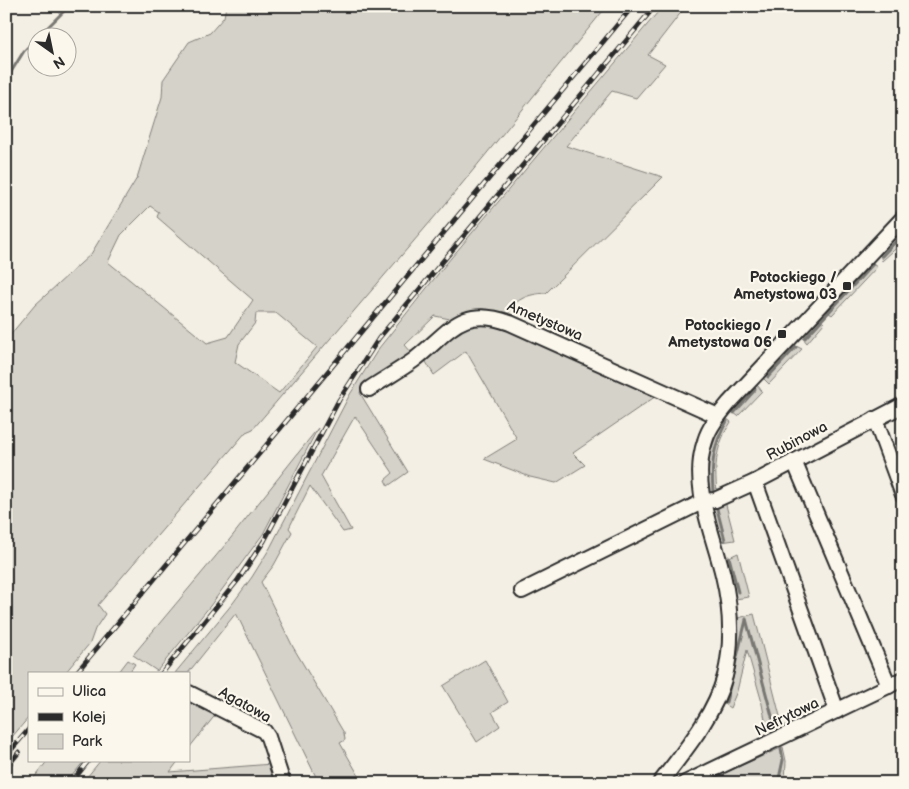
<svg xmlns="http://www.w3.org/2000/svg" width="909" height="789" viewBox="0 0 909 789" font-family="'Balsamiq Sans',sans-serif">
<rect width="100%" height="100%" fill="#f3efe4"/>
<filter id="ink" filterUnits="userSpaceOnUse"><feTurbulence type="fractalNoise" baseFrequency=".02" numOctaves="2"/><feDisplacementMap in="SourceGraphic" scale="10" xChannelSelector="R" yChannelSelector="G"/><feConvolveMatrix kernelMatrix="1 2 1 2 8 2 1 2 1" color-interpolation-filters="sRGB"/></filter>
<g filter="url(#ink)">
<g fill="#d5d2c9" stroke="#807e7a" fill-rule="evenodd">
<path d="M 226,6 L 607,6 L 443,207 L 253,429 L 246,432 L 98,605 L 105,614 L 95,629 L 90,643 L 65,673 L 29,673 L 29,717 L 6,744 L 6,340 L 35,305 L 91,254 L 137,178 L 162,97 L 163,80 L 189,42 L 210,33 L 224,17 ZM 150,206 L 159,212 L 157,217 L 253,300 L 228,337 L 207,343 L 108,262 L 121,235 ZM 256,313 L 276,313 L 317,347 L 279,393 L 235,362 L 239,344 L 255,323 Z"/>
<path d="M 663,6 L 686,6 L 648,55 L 665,64 L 636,98 L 612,91 L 566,146 L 663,177 L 546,293 C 528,294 513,299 507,317 L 483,309 L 450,319 L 435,316 L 405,345 L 412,353 L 362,388 L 360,393 L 408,472 L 388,486 L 385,480 L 393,473 L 355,416 L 321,476 L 351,530 L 343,532 L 310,486 L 289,528 L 292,532 L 274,565 L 261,582 L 293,647 L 344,733 L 345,740 L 340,743 L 363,783 L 319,783 L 236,613 L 188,673 L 175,673 L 233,603 L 252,577 L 270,548 L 349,396 L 379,348 L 446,264 Z"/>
<path d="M 896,236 L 903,242 L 882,261 L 879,252 Z"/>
<path d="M 871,263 L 877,267 L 832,315 L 825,310 Z"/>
<path d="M 817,317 L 824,323 L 807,343 L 802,337 L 802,333 Z"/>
<path d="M 462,323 L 507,325 L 659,394 L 573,453 L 585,465 L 556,483 L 530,477 L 484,459 L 517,439 L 466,351 L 434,375 L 426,362 L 428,353 Z"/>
<path d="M 792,344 L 802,349 L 769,384 L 763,378 L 763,375 Z"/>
<path d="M 757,385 L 762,391 L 738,416 L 731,411 L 752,386 Z"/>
<path d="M 726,418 L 731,422 C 716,445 714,465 717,492 L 710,494 L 707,489 L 710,452 L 723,419 Z"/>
<path d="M 318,428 L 263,534 L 210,606 L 157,671 L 133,655 L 226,544 Z"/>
<path d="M 725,501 L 735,540 L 721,542 L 712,508 Z"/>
<path d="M 738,553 L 749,597 L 735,599 L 725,559 Z"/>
<path d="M 754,614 L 784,732 L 769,740 L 761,699 L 747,650 L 737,691 L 730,708 L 721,702 L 734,655 L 738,618 Z"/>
<path d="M 128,660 L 135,664 L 129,673 L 118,673 Z"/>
<path d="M 485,660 L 508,702 L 492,712 L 500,726 L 477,742 L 443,686 Z"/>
<path d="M 189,699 L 217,713 L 189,748 Z"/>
<path d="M 783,747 L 786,761 L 785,783 L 702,783 Z"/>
<path d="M 48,760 L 85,760 L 66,783 L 30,783 Z"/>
<path d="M 101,760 L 179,760 L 170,772 L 272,764 L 278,783 L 82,783 Z"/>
</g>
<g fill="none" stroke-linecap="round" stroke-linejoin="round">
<g stroke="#787772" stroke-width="3">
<path d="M 6,80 L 24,51 L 69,6"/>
<path d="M 882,256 L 899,238"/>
<path d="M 805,338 L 873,264"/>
<path d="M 768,377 L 796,347"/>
<path d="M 734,413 L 755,390"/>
<path d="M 713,492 C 711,464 713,445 727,421"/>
<path d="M 716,505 L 725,540"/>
<path d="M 729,557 L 738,592"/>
<path d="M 746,619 L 776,731"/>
<path d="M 726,702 L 746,620"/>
<path d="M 778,783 L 783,760 L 781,749"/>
</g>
<defs>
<g id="minor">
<path d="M 369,389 C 384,379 400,370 414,360 C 450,332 460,305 510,323 L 718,416"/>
<path d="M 875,419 L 903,495"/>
<path d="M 794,461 L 889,686"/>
<path d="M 755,482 L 837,711"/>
<path d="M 522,591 L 704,501 L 715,500 L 755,482 L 903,405"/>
<path d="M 189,693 L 264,731 L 268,737 L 283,783"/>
<path d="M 660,783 C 685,750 714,716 725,676 C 733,643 731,608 723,575 C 713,533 690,485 705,441 C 709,427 719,415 729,403 L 903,218"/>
<path d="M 685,783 L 903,679"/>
</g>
</defs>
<use href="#minor" stroke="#2b2b2b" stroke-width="18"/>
<use href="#minor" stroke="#fbf7ec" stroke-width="14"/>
<defs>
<g id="rail">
<path d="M 76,673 L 633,6"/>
<path d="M 162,673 L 238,580 L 264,541 L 339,400 L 379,338 L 655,6"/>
<path d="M 6,756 L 29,729"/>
<path d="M 6,768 L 19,752"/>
<path d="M 71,783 L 89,760"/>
</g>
</defs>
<use href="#rail" stroke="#2b2b2b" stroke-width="5"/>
<use href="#rail" stroke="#fbf7ec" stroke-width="3" stroke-dasharray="9" stroke-linecap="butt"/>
</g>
</g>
<g fill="#2b2b2b" stroke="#fbf7ec" stroke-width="2">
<rect x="842" y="281" width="10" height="10" rx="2.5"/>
<rect x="777" y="329" width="10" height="10" rx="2.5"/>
</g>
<g text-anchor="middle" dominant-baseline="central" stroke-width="4.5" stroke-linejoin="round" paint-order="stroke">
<g font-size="15" font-weight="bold" fill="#2b2b2b" stroke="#fbf7ec" text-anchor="end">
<text x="837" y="277">Potockiego /<tspan x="837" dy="17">Ametystowa 03</tspan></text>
<text x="772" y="325">Potockiego /<tspan x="772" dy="17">Ametystowa 06</tspan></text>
</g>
<g font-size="15" fill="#2b2b2b" stroke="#fbf7ec">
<text transform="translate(545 321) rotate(23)">Ametystowa</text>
<text transform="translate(797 441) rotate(-28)">Rubinowa</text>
<text transform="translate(245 705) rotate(29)">Agatowa</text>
<text transform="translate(787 717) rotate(-26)">Nefrytowa</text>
</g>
</g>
<rect width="909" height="789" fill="none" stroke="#fbf7ec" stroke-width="25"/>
<rect x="12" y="12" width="884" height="764" fill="none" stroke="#2b2b2b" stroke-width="2" filter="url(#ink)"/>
<rect x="28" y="672" width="162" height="90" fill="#fbf7ec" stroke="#a8a59f"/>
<rect x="38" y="688" width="25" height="8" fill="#fbf7ec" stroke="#a8a59f"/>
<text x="72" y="696" font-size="15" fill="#2b2b2b">Ulica</text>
<rect x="38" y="713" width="25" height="8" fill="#2b2b2b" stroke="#a8a59f"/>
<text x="72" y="722" font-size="15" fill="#2b2b2b">Kolej</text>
<rect x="38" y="734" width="25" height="15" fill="#d5d2c9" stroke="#a8a59f"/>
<text x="72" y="746" font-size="15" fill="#2b2b2b">Park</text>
<g transform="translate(52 52) rotate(147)"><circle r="24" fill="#fbf7ec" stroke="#a8a59f"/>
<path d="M0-4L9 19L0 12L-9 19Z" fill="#2b2b2b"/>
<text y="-8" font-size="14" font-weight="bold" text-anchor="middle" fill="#2b2b2b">N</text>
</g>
</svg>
